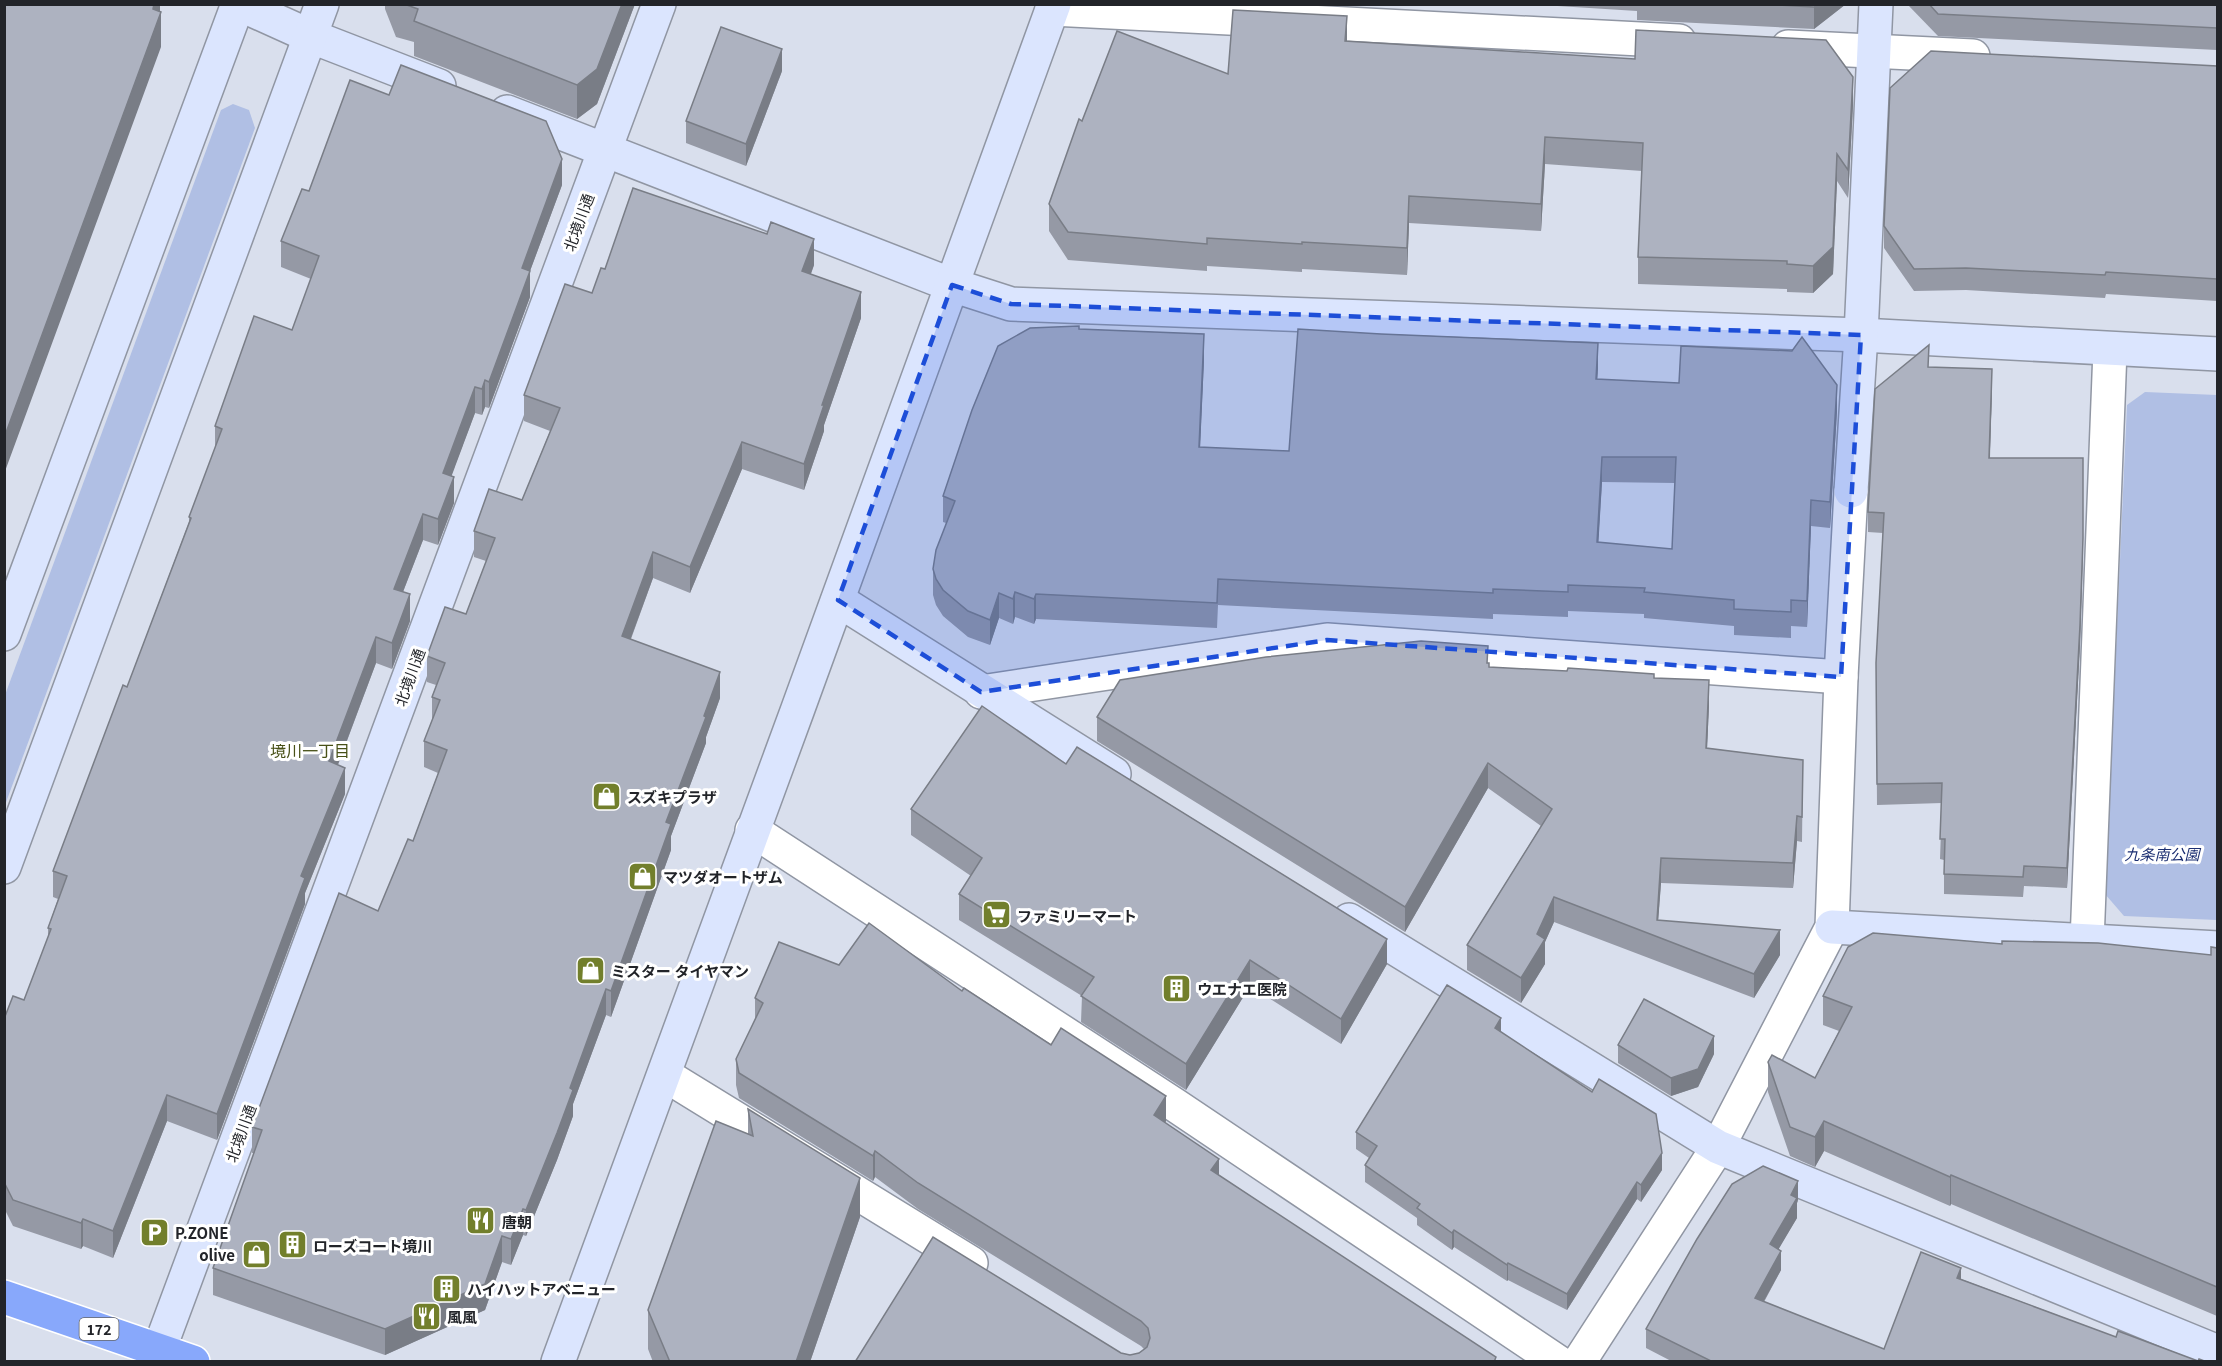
<svg xmlns="http://www.w3.org/2000/svg" width="2222" height="1366" viewBox="0 0 2222 1366" font-family="Georgia,'Noto Sans JP',serif">
<rect width="100%" height="100%" fill="#d9dfed"/>
<g fill="#b0bfe4">
<path d="M 233,104 L 249,110 L 255,128 L 5,805 L 5,695 L 221,110 Z"/>
<path d="M 2145,392 L 2217,395 L 2217,920 L 2124,916 L 2105,894 L 2127,405 Z"/>
</g>
<g fill="none" stroke-linecap="round" stroke-linejoin="round">
<defs>
<g id="street">
<path d="M 1052,9 L 1679,41"/>
<path d="M 1788,47 L 1973,56"/>
<path d="M 981,692 L 1327,640 L 1841,677"/>
<path d="M 752,830 L 1175,1105 L 1558,1362"/>
<path d="M 2087,942 L 2110,350"/>
<path d="M 665,1075 L 971,1263"/>
<path d="M 1579,1362 L 1718,1147 L 1832,927 L 1841,677 L 1851,491"/>
</g>
<g id="secondary">
<path d="M 239,4 L 310,36 L 439,86"/>
<path d="M 507,112 L 952,285 L 1011,304 L 1861,335 L 2218,354"/>
<path d="M 1851,491 L 1861,335 L 1876,4"/>
<path d="M 838,600 L 1114,774"/>
<path d="M 4,634 L 238,4"/>
<path d="M 4,867 L 322,4"/>
<path d="M 1349,920 L 1718,1147 L 2218,1352"/>
<path d="M 1832,927 L 2218,948"/>
<path d="M 159,1350 L 659,4"/>
<path d="M 558,1362 C 727,911 888,456 1054,4"/>
</g>
<path id="highway" d="M 4,1297 L 193,1362"/>
</defs>
<use href="#street" stroke="#9096a3" stroke-width="36"/>
<use href="#secondary" stroke="#9096a3" stroke-width="36"/>
<use href="#highway" stroke="#fff" stroke-width="36"/>
<use href="#street" stroke="#fff" stroke-width="33"/>
<use href="#secondary" stroke="#dbe5fe" stroke-width="33"/>
<use href="#highway" stroke="#88a8fb" stroke-width="33"/>
</g>
<g fill="#9599a5" fill-rule="evenodd">
<path d="M 385,4 L 635,4 L 597,104 L 577,119 L 414,56 L 414,42 L 396,37 L 385,9 Z"/>
<path d="M 1526,4 L 1846,4 L 1814,29 L 1637,20 L 1637,11 Z"/>
<path d="M 1907,4 L 2217,4 L 2217,50 L 1938,36 Z"/>
<path d="M 1347,41 L 1853,105 L 1848,198 L 1837,181 L 1833,274 L 1813,293 L 1787,292 L 1787,289 L 1638,284 L 1638,257 L 1642,171 L 1545,164 L 1541,231 L 1409,223 L 1407,275 L 1302,269 L 1302,272 L 1207,266 L 1207,271 L 1068,260 L 1049,231 L 1049,204 L 1082,121 L 1228,74 Z"/>
<path d="M 2217,66 L 2217,301 L 2106,294 L 2105,298 L 1966,290 L 1914,291 L 1884,248 L 1884,226 Z"/>
<path d="M 782,71 L 746,166 L 686,143 L 686,121 Z"/>
<path d="M 562,185 L 530,271 L 530,297 L 489,408 L 485,407 L 482,415 L 475,413 L 451,476 L 454,503 L 438,545 L 423,540 L 403,592 L 410,621 L 392,669 L 376,663 L 338,765 L 345,794 L 305,893 L 305,904 L 217,1140 L 167,1121 L 113,1258 L 83,1246 L 81,1249 L 13,1226 L 4,1208 L 4,1019 L 24,1000 L 48,937 L 48,928 L 58,899 L 53,897 L 53,871 L 127,687 L 189,522 L 189,517 L 215,449 L 215,426 L 292,330 L 311,279 L 281,267 L 281,241 L 309,191 Z"/>
<path d="M 814,265 L 811,274 L 861,318 L 824,425 L 824,431 L 804,490 L 742,469 L 690,593 L 653,578 L 631,639 L 720,698 L 706,737 L 706,743 L 671,836 L 671,850 L 611,1017 L 606,1015 L 573,1104 L 573,1116 L 557,1160 L 526,1236 L 523,1235 L 511,1265 L 502,1262 L 485,1310 L 385,1355 L 213,1295 L 213,1268 L 254,1153 L 252,1153 L 252,1127 L 378,911 L 413,841 L 438,773 L 424,767 L 424,741 L 432,720 L 432,697 L 436,685 L 427,682 L 427,656 L 466,614 L 486,561 L 474,557 L 474,531 L 522,500 L 550,431 L 524,421 L 524,395 L 592,293 L 605,269 Z"/>
<path d="M 1079,329 L 1204,360 L 1200,447 L 1289,451 L 1598,368 L 1597,379 L 1837,411 L 1830,528 L 1811,526 L 1807,627 L 1791,626 L 1791,638 L 1734,635 L 1734,626 L 1644,618 L 1644,614 L 1568,611 L 1568,617 L 1493,614 L 1493,619 L 1218,605 L 1217,628 L 1036,619 L 1034,624 L 1015,617 L 1013,624 L 999,618 L 990,645 L 968,637 L 943,616 L 936,605 L 933,595 L 933,569 L 946,523 L 943,522 L 943,496 ZM 1602,482 L 1675,483 L 1672,549 L 1598,542 Z"/>
<path d="M 1928,367 L 1992,389 L 1990,458 L 2083,458 L 2083,559 L 2080,645 L 2067,888 L 2024,886 L 2023,897 L 1944,894 L 1944,860 L 1940,859 L 1942,803 L 1877,805 L 1876,663 L 1883,533 L 1868,532 L 1868,512 Z"/>
<path d="M 1488,663 L 1489,667 L 1654,678 L 1709,705 L 1707,748 L 1803,760 L 1802,842 L 1797,841 L 1793,888 L 1661,883 L 1658,920 L 1780,955 L 1754,998 L 1554,922 L 1545,942 L 1545,964 L 1521,1003 L 1467,970 L 1467,945 L 1541,826 L 1488,788 L 1405,932 L 1097,741 L 1097,717 Z"/>
<path d="M 1066,764 L 1387,964 L 1341,1044 L 1250,986 L 1186,1090 L 1081,1022 L 1082,996 L 959,920 L 959,894 L 971,876 L 911,835 L 911,809 Z"/>
<path d="M 2002,944 L 2211,955 L 2217,948 L 2217,1316 L 1951,1204 L 1950,1206 L 1824,1151 L 1815,1167 L 1790,1156 L 1768,1092 L 1768,1062 L 1815,1078 L 1839,1031 L 1823,1025 L 1823,996 Z"/>
<path d="M 839,965 L 962,991 L 1166,1121 L 1165,1123 L 1219,1175 L 1496,1362 L 855,1362 L 1121,1353 L 1130,1355 L 1139,1353 L 1144,1349 L 1141,1346 L 918,1209 L 875,1177 L 873,1181 L 739,1098 L 736,1085 L 736,1059 L 755,1021 L 755,998 Z"/>
<path d="M 1501,1033 L 1662,1170 L 1641,1202 L 1637,1199 L 1567,1310 L 1508,1280 L 1507,1281 L 1454,1247 L 1452,1250 L 1417,1225 L 1417,1218 L 1365,1182 L 1365,1165 L 1369,1158 L 1356,1149 L 1356,1132 Z"/>
<path d="M 1618,1045 L 1714,1054 L 1698,1087 L 1671,1096 L 1618,1063 Z"/>
<path d="M 748,1109 L 860,1217 L 810,1362 L 653,1362 L 648,1349 L 648,1310 L 748,1134 Z"/>
<path d="M 1798,1200 L 1797,1203 L 1797,1218 L 1778,1249 L 1781,1270 L 1764,1302 L 1884,1349 L 1961,1279 L 2116,1337 L 2198,1361 L 2207,1362 L 1673,1362 L 1646,1348 L 1646,1329 Z"/>
</g>
<g fill="#797d86">
<path d="M 154,4 L 160,4 L 160,14 L 161,12 L 161,47 L 4,474 L 4,438 Z"/>
<path d="M 622,4 L 635,4 L 597,104 L 577,119 L 577,85 Z"/>
<path d="M 1818,4 L 1846,4 L 1814,29 L 1814,7 Z"/>
<path d="M 1347,16 L 1347,43 L 1345,41 Z"/>
<path d="M 782,49 L 782,71 L 746,166 L 746,144 Z"/>
<path d="M 1853,77 L 1853,105 L 1848,198 L 1848,170 Z"/>
<path d="M 1545,137 L 1545,164 L 1541,231 L 1541,204 Z"/>
<path d="M 1837,154 L 1837,181 L 1833,274 L 1813,293 L 1813,266 Z"/>
<path d="M 562,159 L 562,185 L 530,271 L 530,297 L 489,408 L 489,382 L 522,268 Z"/>
<path d="M 1409,196 L 1409,223 L 1407,275 L 1407,248 Z"/>
<path d="M 814,239 L 814,265 L 802,297 L 802,271 Z"/>
<path d="M 861,292 L 861,318 L 824,425 L 824,431 L 804,490 L 804,464 L 822,405 Z"/>
<path d="M 1204,334 L 1204,360 L 1199,472 L 1199,447 Z"/>
<path d="M 1598,343 L 1598,368 L 1596,404 L 1596,379 Z"/>
<path d="M 1992,369 L 1992,389 L 1989,478 L 1989,458 Z"/>
<path d="M 485,380 L 485,407 L 482,415 L 482,389 Z"/>
<path d="M 1837,385 L 1837,411 L 1830,528 L 1830,502 Z"/>
<path d="M 475,387 L 475,413 L 443,499 L 443,473 Z"/>
<path d="M 742,442 L 742,469 L 690,593 L 690,567 Z"/>
<path d="M 1602,457 L 1602,482 L 1597,568 L 1597,542 Z"/>
<path d="M 454,477 L 454,503 L 438,545 L 438,519 Z"/>
<path d="M 1811,500 L 1811,526 L 1807,627 L 1807,601 Z"/>
<path d="M 423,514 L 423,540 L 394,615 L 394,589 Z"/>
<path d="M 2083,538 L 2080,645 L 2067,888 L 2067,868 Z"/>
<path d="M 653,552 L 653,578 L 622,662 L 622,636 Z"/>
<path d="M 1015,592 L 1015,617 L 1013,624 L 1013,599 Z"/>
<path d="M 999,593 L 999,618 L 990,645 L 990,620 Z"/>
<path d="M 410,594 L 410,621 L 392,669 L 392,643 Z"/>
<path d="M 1036,594 L 1036,619 L 1034,624 L 1034,599 Z"/>
<path d="M 376,637 L 376,663 L 329,788 L 329,761 Z"/>
<path d="M 720,672 L 720,698 L 706,737 L 706,743 L 671,836 L 671,850 L 611,1017 L 611,991 L 666,822 Z"/>
<path d="M 1709,680 L 1709,705 L 1706,773 L 1706,748 Z"/>
<path d="M 1488,763 L 1488,788 L 1405,932 L 1405,907 Z"/>
<path d="M 345,768 L 345,794 L 305,893 L 305,904 L 217,1140 L 217,1114 L 301,876 Z"/>
<path d="M 1797,816 L 1797,841 L 1793,888 L 1793,863 Z"/>
<path d="M 1661,858 L 1661,883 L 1657,937 L 1657,920 Z"/>
<path d="M 1554,897 L 1554,922 L 1545,942 L 1545,964 L 1521,1003 L 1521,978 L 1537,934 Z"/>
<path d="M 1780,930 L 1780,955 L 1754,998 L 1754,974 Z"/>
<path d="M 1387,939 L 1387,964 L 1341,1044 L 1341,1019 Z"/>
<path d="M 1250,960 L 1250,986 L 1186,1090 L 1186,1064 Z"/>
<path d="M 606,989 L 606,1015 L 573,1104 L 573,1116 L 557,1160 L 526,1236 L 526,1210 Z"/>
<path d="M 1501,1018 L 1501,1035 L 1495,1028 Z"/>
<path d="M 1714,1036 L 1714,1054 L 1698,1087 L 1671,1096 L 1671,1078 Z"/>
<path d="M 167,1095 L 167,1121 L 113,1258 L 113,1231 Z"/>
<path d="M 1166,1096 L 1166,1121 L 1154,1141 L 1154,1115 Z"/>
<path d="M 1824,1121 L 1824,1151 L 1815,1167 L 1815,1137 Z"/>
<path d="M 875,1151 L 875,1177 L 873,1181 L 873,1156 Z"/>
<path d="M 1662,1153 L 1662,1170 L 1641,1202 L 1641,1185 Z"/>
<path d="M 1219,1159 L 1219,1184 L 1211,1170 Z"/>
<path d="M 1951,1175 L 1951,1204 L 1950,1206 L 1950,1177 Z"/>
<path d="M 860,1178 L 860,1217 L 810,1362 L 796,1362 Z"/>
<path d="M 1798,1181 L 1798,1200 L 1797,1203 L 1797,1218 L 1770,1264 L 1770,1244 L 1791,1195 Z"/>
<path d="M 1637,1182 L 1637,1199 L 1567,1310 L 1567,1294 Z"/>
<path d="M 523,1209 L 523,1235 L 511,1265 L 511,1239 Z"/>
<path d="M 83,1219 L 83,1246 L 81,1249 L 81,1223 Z"/>
<path d="M 1454,1230 L 1454,1247 L 1452,1250 L 1452,1233 Z"/>
<path d="M 502,1236 L 502,1262 L 485,1310 L 385,1355 L 385,1329 Z"/>
<path d="M 1781,1251 L 1781,1270 L 1755,1317 L 1755,1298 Z"/>
<path d="M 1508,1263 L 1508,1280 L 1507,1281 L 1507,1265 Z"/>
<path d="M 1961,1268 L 1961,1287 L 1957,1278 Z"/>
</g>
<g fill="#adb2c0" stroke="#797d86" stroke-width="1.5" fill-rule="evenodd">
<path d="M 4,4 L 154,4 L 153,9 L 161,12 L 4,438 Z"/>
<path d="M 404,4 L 622,4 L 597,69 L 577,85 L 414,21 L 418,9 Z"/>
<path d="M 1758,4 L 1818,4 L 1814,7 Z"/>
<path d="M 1929,4 L 2217,4 L 2217,28 L 1938,14 Z"/>
<path d="M 1233,10 L 1347,16 L 1345,41 L 1635,59 L 1636,30 L 1826,40 L 1853,77 L 1848,170 L 1837,154 L 1833,247 L 1813,266 L 1787,264 L 1787,261 L 1638,257 L 1643,143 L 1545,137 L 1541,204 L 1409,196 L 1407,248 L 1302,242 L 1302,244 L 1207,238 L 1207,244 L 1068,232 L 1049,204 L 1079,119 L 1082,121 L 1117,31 L 1228,74 Z"/>
<path d="M 721,27 L 782,49 L 746,144 L 686,121 Z"/>
<path d="M 1931,51 L 2217,66 L 2217,279 L 2106,272 L 2105,275 L 1966,268 L 1914,269 L 1884,226 L 1890,88 Z"/>
<path d="M 401,65 L 546,121 L 562,159 L 522,268 L 530,271 L 489,382 L 485,380 L 482,389 L 475,387 L 443,473 L 454,477 L 438,519 L 423,514 L 394,589 L 410,594 L 392,643 L 376,637 L 329,761 L 345,768 L 301,876 L 305,878 L 217,1114 L 167,1095 L 113,1231 L 83,1219 L 81,1223 L 13,1200 L 4,1182 L 4,1019 L 13,996 L 24,1000 L 51,929 L 48,928 L 67,876 L 53,871 L 123,685 L 127,687 L 191,518 L 189,517 L 222,429 L 215,426 L 254,316 L 292,330 L 319,256 L 281,241 L 302,189 L 309,191 L 350,80 L 389,95 Z"/>
<path d="M 633,188 L 767,234 L 771,222 L 814,239 L 802,271 L 861,292 L 822,405 L 824,405 L 804,464 L 742,442 L 690,567 L 653,552 L 622,636 L 720,672 L 704,716 L 706,717 L 666,822 L 671,824 L 611,991 L 606,989 L 570,1088 L 573,1090 L 557,1133 L 526,1210 L 523,1209 L 511,1239 L 502,1236 L 485,1284 L 385,1329 L 213,1268 L 262,1130 L 252,1127 L 339,893 L 378,911 L 408,839 L 413,841 L 447,750 L 424,741 L 440,700 L 432,697 L 445,663 L 427,656 L 445,607 L 466,614 L 495,538 L 474,531 L 489,489 L 522,500 L 560,408 L 524,395 L 565,284 L 592,293 L 601,268 L 605,269 Z"/>
<path d="M 1079,326 L 1079,329 L 1204,334 L 1199,447 L 1289,451 L 1298,329 L 1381,334 L 1598,343 L 1596,379 L 1679,383 L 1681,346 L 1792,351 L 1802,337 L 1837,385 L 1830,502 L 1811,500 L 1807,601 L 1791,600 L 1791,612 L 1734,609 L 1734,600 L 1644,592 L 1645,588 L 1568,585 L 1568,592 L 1493,589 L 1493,593 L 1218,579 L 1217,603 L 1036,594 L 1034,599 L 1015,592 L 1013,599 L 999,593 L 990,620 L 968,611 L 943,590 L 936,579 L 933,569 L 936,550 L 955,501 L 943,496 L 972,410 L 998,346 L 1030,328 ZM 1602,457 L 1676,457 L 1672,549 L 1597,542 Z"/>
<path d="M 1929,345 L 1928,367 L 1992,369 L 1989,458 L 2083,458 L 2083,538 L 2080,625 L 2067,868 L 2024,866 L 2023,877 L 1944,874 L 1945,839 L 1940,839 L 1942,783 L 1877,784 L 1876,663 L 1884,513 L 1868,512 L 1875,389 Z"/>
<path d="M 1421,641 L 1488,646 L 1487,663 L 1489,663 L 1489,667 L 1567,671 L 1568,668 L 1654,674 L 1654,678 L 1709,680 L 1706,748 L 1803,760 L 1802,817 L 1797,816 L 1793,863 L 1661,858 L 1657,920 L 1780,930 L 1754,974 L 1554,897 L 1537,934 L 1545,939 L 1521,978 L 1467,945 L 1552,809 L 1488,763 L 1405,907 L 1097,717 L 1120,680 L 1266,657 Z"/>
<path d="M 982,706 L 1066,764 L 1077,747 L 1387,939 L 1341,1019 L 1250,960 L 1186,1064 L 1081,996 L 1094,977 L 959,894 L 982,858 L 911,809 Z"/>
<path d="M 869,923 L 962,991 L 964,988 L 1051,1045 L 1061,1028 L 1166,1096 L 1154,1115 L 1219,1159 L 1211,1170 L 1496,1357 L 1494,1362 L 855,1362 L 933,1237 L 1121,1353 L 1130,1355 L 1139,1353 L 1147,1347 L 1150,1338 L 1148,1328 L 1141,1321 L 918,1183 L 875,1151 L 873,1156 L 739,1073 L 736,1059 L 763,1003 L 755,998 L 779,942 L 839,965 Z"/>
<path d="M 1873,933 L 2002,944 L 2002,941 L 2098,943 L 2211,955 L 2211,947 L 2217,948 L 2217,1287 L 1951,1175 L 1950,1177 L 1824,1121 L 1815,1137 L 1790,1127 L 1768,1062 L 1772,1055 L 1815,1078 L 1852,1007 L 1823,996 L 1848,947 Z"/>
<path d="M 1447,985 L 1501,1018 L 1495,1028 L 1592,1092 L 1599,1079 L 1656,1114 L 1662,1153 L 1641,1185 L 1637,1182 L 1567,1294 L 1508,1263 L 1507,1265 L 1454,1230 L 1452,1233 L 1417,1208 L 1420,1204 L 1365,1165 L 1377,1146 L 1356,1132 Z"/>
<path d="M 1644,999 L 1714,1036 L 1698,1069 L 1671,1078 L 1618,1045 Z"/>
<path d="M 748,1109 L 860,1178 L 796,1362 L 670,1362 L 648,1310 L 716,1121 L 753,1136 Z"/>
<path d="M 1763,1166 L 1798,1181 L 1791,1195 L 1797,1198 L 1770,1244 L 1781,1251 L 1755,1298 L 1884,1349 L 1921,1252 L 1961,1268 L 1957,1278 L 2116,1337 L 2118,1331 L 2198,1361 L 2199,1359 L 2207,1362 L 1713,1362 L 1646,1329 L 1697,1239 L 1732,1184 Z"/>
</g>
<path fill="#1d4ed8" fill-opacity="0.2" stroke="#1d4ed8" stroke-width="4.5" stroke-dasharray="12 8" stroke-linejoin="round" d="M 952,285 L 1011,304 L 1861,335 L 1841,677 L 1327,640 L 981,692 L 838,600 Z"/>
<defs>
<symbol id="shop-square" viewBox="-11 -11 22 22"><rect x="-9" y="-9" width="18" height="18" rx="4" fill="#727f2c" stroke="#fff"/><path d="M-5-2.5h2.3a2.7 3.5 0 0 1 5.4 0H5L5.5 6h-11ZM-1.5-2.5h3a1.5 2.3 0 0 0-3 0Z" fill="#fff"/></symbol>
<symbol id="supermarket-square" viewBox="-11 -11 22 22"><rect x="-9" y="-9" width="18" height="18" rx="4" fill="#727f2c" stroke="#fff"/><path d="M-6-5.5h2.5l.6 2H6L4.5 2H-2.5L-4.4-4H-6ZM-1.5 3.2a1.3 1.3 0 1 0 .1 0ZM3 3.2a1.3 1.3 0 1 0 .1 0Z" fill="#fff"/></symbol>
<symbol id="building-square" viewBox="-11 -11 22 22"><rect x="-9" y="-9" width="18" height="18" rx="4" fill="#727f2c" stroke="#fff"/><path d="M-4-6H4V6H1V3H-1V6H-4ZM-2.5-4.3h1.7v1.8h-1.7ZM.8-4.3h1.7v1.8H.8ZM-2.5-1h1.7V.8h-1.7ZM.8-1h1.7V.8H.8Z" fill="#fff"/></symbol>
<symbol id="restaurant-square" viewBox="-11 -11 22 22"><rect x="-9" y="-9" width="18" height="18" rx="4" fill="#727f2c" stroke="#fff"/><path d="M-5-6h1v4h1v-4h1v4h1v-4h1v5L-1.5 .5V6h-2V.5L-5-1ZM5-6V6H3V1.5H1.5Q1.5-4 5-6Z" fill="#fff"/></symbol>
<symbol id="parking-square" viewBox="-11 -11 22 22"><rect x="-9" y="-9" width="18" height="18" rx="4" fill="#727f2c" stroke="#fff"/><path d="M-3.5-5.5H1a3.5 3.5 0 0 1 0 7H-1V5.5H-3.5ZM-1-3.4V-.6H.8a1.4 1.4 0 0 0 0-2.8Z" fill="#fff"/></symbol>
</defs>
<g fill-rule="evenodd">
<use href="#shop-square" x="590" y="780" width="33" height="33"/>
<use href="#shop-square" x="626" y="860" width="33" height="33"/>
<use href="#supermarket-square" x="980" y="898" width="33" height="33"/>
<use href="#shop-square" x="574" y="954" width="33" height="33"/>
<use href="#building-square" x="1160" y="972" width="33" height="33"/>
<use href="#restaurant-square" x="464" y="1204" width="33" height="33"/>
<use href="#parking-square" x="138" y="1216" width="33" height="33"/>
<use href="#building-square" x="276" y="1228" width="33" height="33"/>
<use href="#shop-square" x="240" y="1238" width="33" height="33"/>
<use href="#building-square" x="430" y="1272" width="33" height="33"/>
<use href="#restaurant-square" x="410" y="1300" width="33" height="33"/>
</g>
<g text-anchor="middle" dominant-baseline="central" stroke-width="6" stroke-linejoin="round" paint-order="stroke">
<rect fill="#fff" stroke="#646669" stroke-width="1.5" x="79.5" y="1318" width="39" height="22" rx="4.5"/>
<g font-size="14" font-weight="bold" fill="#222429">
<text x="99" y="1329">172</text>
</g>
<g font-size="15" fill="#222429" stroke="#fff">
<text transform="translate(578 222) rotate(-70)">北境川通</text>
<text transform="translate(409 677) rotate(-70)">北境川通</text>
<text transform="translate(240 1133) rotate(-70)">北境川通</text>
</g>
<g font-size="15" font-weight="bold" fill="#222429" stroke="#fff" text-anchor="start">
<text x="627" y="796">スズキプラザ</text>
<text x="663" y="876">マツダオートザム</text>
<text x="1017" y="915">ファミリーマート</text>
<text x="611" y="970">ミスター タイヤマン</text>
<text x="1197" y="988">ウエナエ医院</text>
<text x="502" y="1221">唐朝</text>
<text x="175" y="1232">P.ZONE</text>
<text x="313" y="1245">ローズコート境川</text>
<text x="235" y="1254" text-anchor="end">olive</text>
<text x="467" y="1288">ハイハットアベニュー</text>
<text x="447" y="1316">風風</text>
</g>
<g font-size="15" font-style="italic" fill="#1b2e71" stroke="#fff">
<text x="2162" y="853">九条南公園</text>
</g>
<g font-size="16" fill="#485117" stroke="#fff">
<text x="310" y="750">境川一丁目</text>
</g>
</g>
<rect width="2222" height="1366" fill="none" stroke="#222429" stroke-width="12"/>
</svg>
